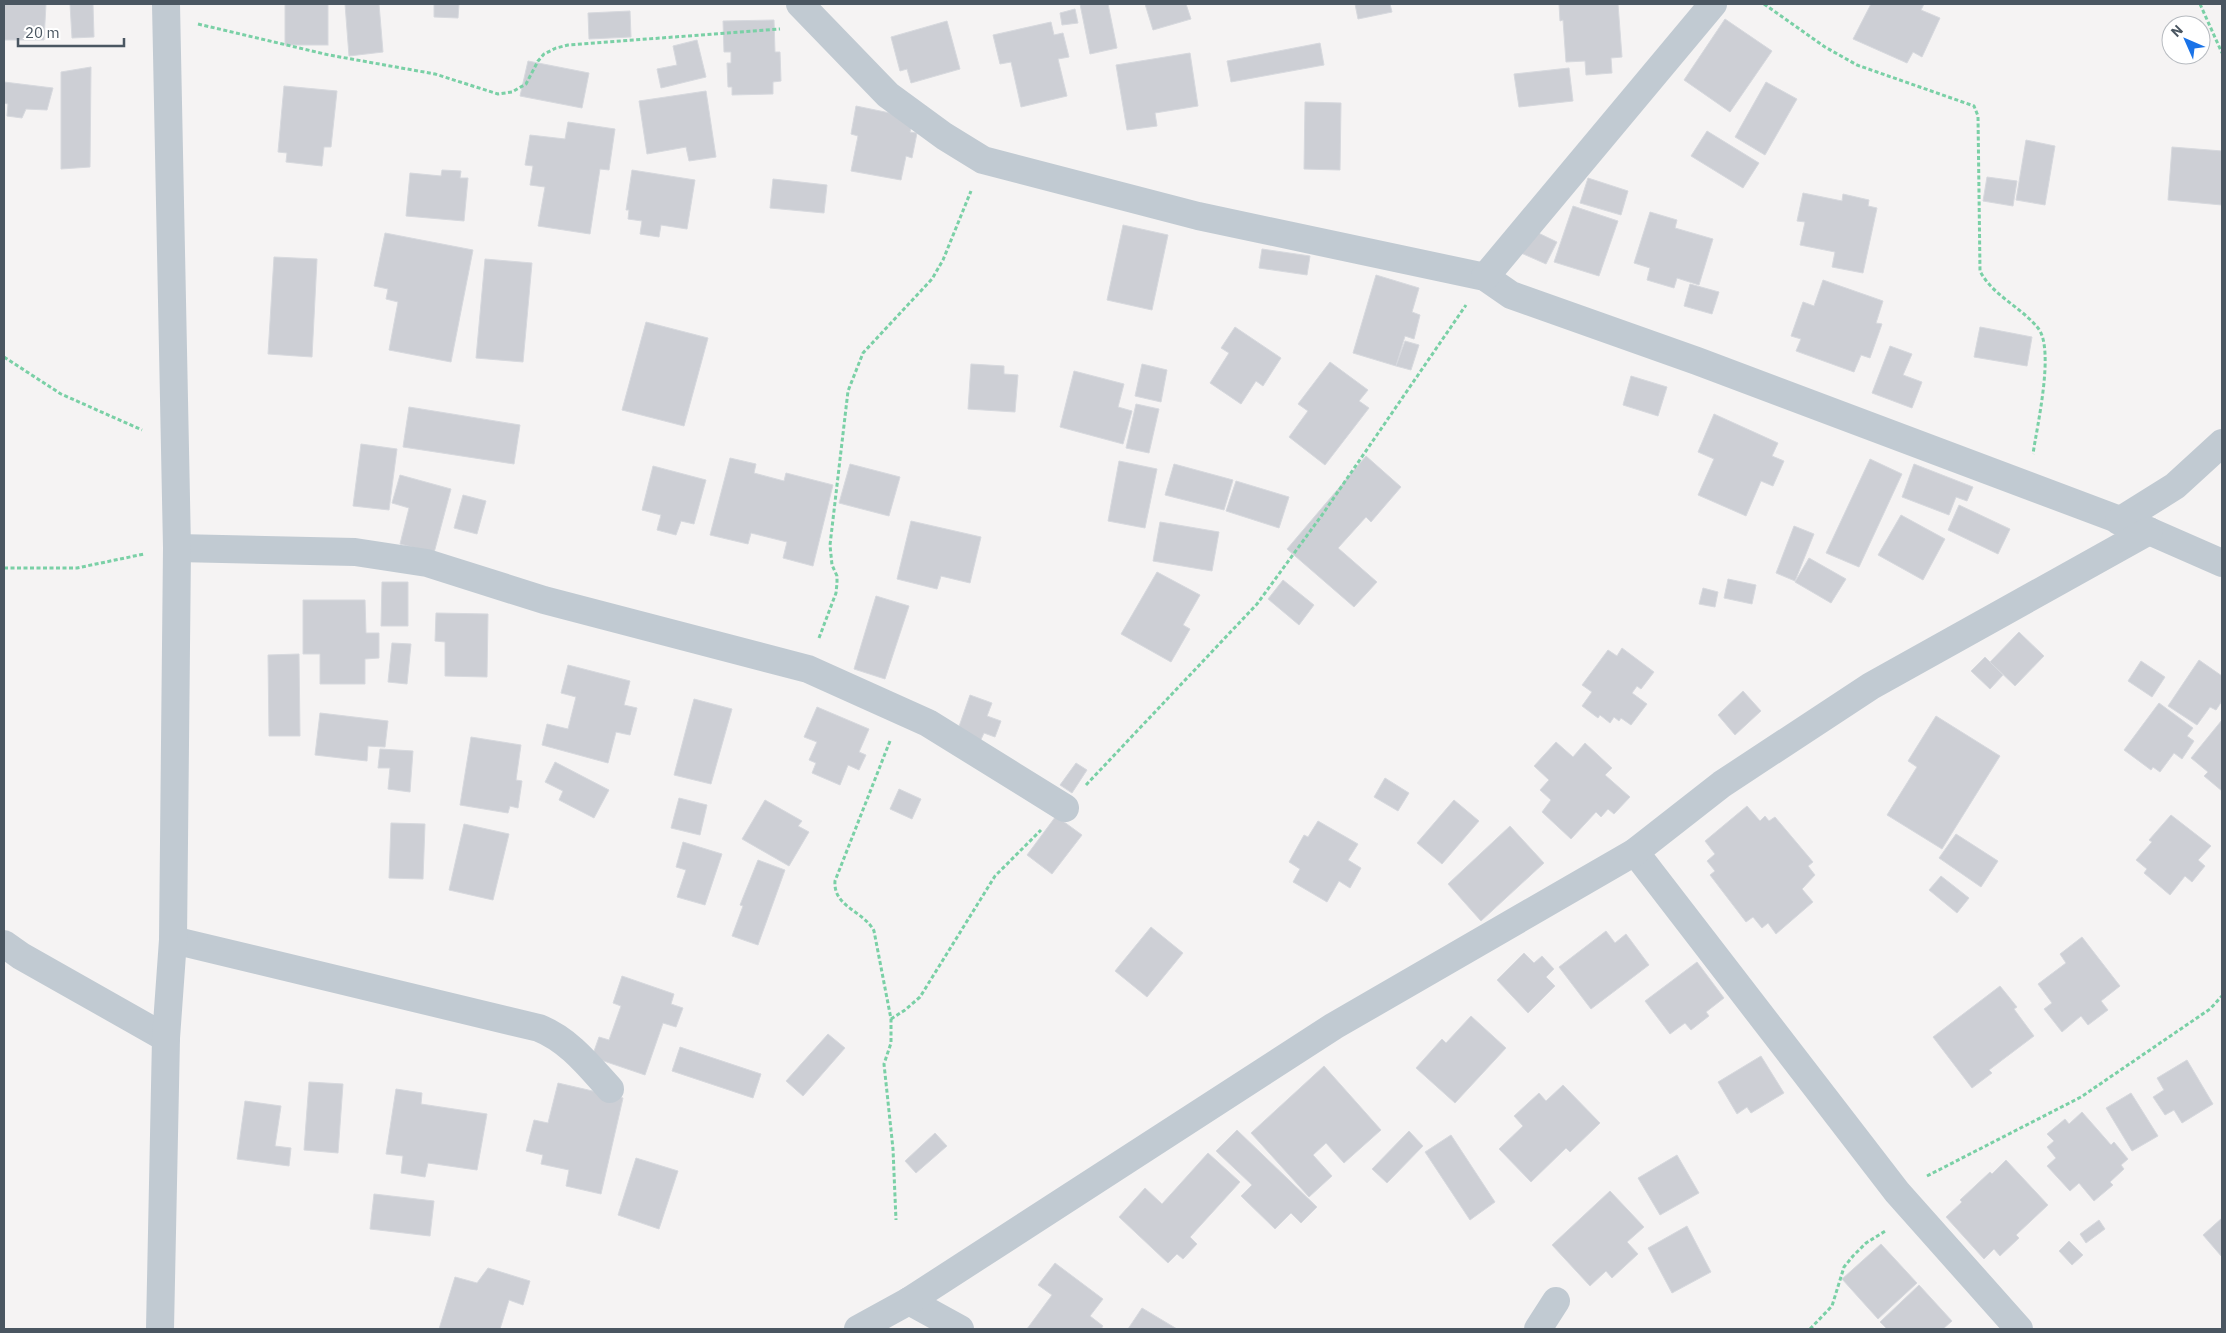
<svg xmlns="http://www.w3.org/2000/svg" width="2226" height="1333" viewBox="0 0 2226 1333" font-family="'IBM Plex Sans',sans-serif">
<rect width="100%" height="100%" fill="#f5f3f3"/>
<g fill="#cdcfd5" stroke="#d7d9de">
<path d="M 4,4 L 46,4 L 44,40 L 4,40 Z"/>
<path d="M 70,4 L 93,4 L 94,37 L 72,38 Z"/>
<rect x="285" y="4" width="43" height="41"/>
<path d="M 345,4 L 379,4 L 383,52 L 349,56 Z"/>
<path d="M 434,4 L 459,4 L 458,18 L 434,17 Z"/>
<path d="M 1080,4 L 1108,4 L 1117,48 L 1090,54 Z"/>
<path d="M 1145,4 L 1186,4 L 1191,19 L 1153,30 Z"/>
<path d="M 1355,4 L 1390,4 L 1392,12 L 1358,19 Z"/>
<path d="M 1559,4 L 1618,4 L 1622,57 L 1611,58 L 1612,73 L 1586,75 L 1585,61 L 1566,62 L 1563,20 L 1560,21 Z"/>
<path d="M 1871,4 L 1924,4 L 1921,10 L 1940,18 L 1922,57 L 1913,52 L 1907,63 L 1853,39 Z"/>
<path d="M 1075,9 L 1078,23 L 1062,25 L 1060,13 Z"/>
<path d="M 630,11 L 631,37 L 589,39 L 588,13 Z"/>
<path d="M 1725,19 L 1772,51 L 1730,112 L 1684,80 Z"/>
<path d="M 774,20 L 775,52 L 780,52 L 781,81 L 773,82 L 773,94 L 732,95 L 732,87 L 728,87 L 727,63 L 731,63 L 731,52 L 724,52 L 723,21 Z"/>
<path d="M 947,21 L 960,69 L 911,83 L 907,69 L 900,71 L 891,37 Z"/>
<path d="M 1051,22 L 1054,35 L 1063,33 L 1069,57 L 1058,59 L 1067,96 L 1021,107 L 1011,62 L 1000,64 L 993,35 Z"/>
<path d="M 697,40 L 706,77 L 661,88 L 657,69 L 677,65 L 673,46 Z"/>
<path d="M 1320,43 L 1324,65 L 1231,82 L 1227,61 Z"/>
<path d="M 1190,53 L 1198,106 L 1155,113 L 1157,126 L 1127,130 L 1116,65 Z"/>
<path d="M 528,61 L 589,73 L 582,108 L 520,96 Z"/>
<path d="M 91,67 L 90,167 L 61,169 L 61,72 Z"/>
<path d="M 1569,68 L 1573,101 L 1519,107 L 1514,74 Z"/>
<path d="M 4,82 L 53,88 L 47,110 L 26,109 L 22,118 L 7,116 L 8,104 L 4,103 Z"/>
<path d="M 1766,82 L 1797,99 L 1765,155 L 1735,137 Z"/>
<path d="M 284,86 L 337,91 L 331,147 L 324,147 L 322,166 L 286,162 L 287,153 L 278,152 Z"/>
<path d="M 706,91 L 716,157 L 689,161 L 686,147 L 647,154 L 639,101 Z"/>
<path d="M 1305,102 L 1341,103 L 1340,170 L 1304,169 Z"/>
<path d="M 856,106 L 914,118 L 910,132 L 917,133 L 912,158 L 906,156 L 901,180 L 851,171 L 858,136 L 851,134 Z"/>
<path d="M 568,122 L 615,129 L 609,170 L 600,169 L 590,234 L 538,226 L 545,187 L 530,185 L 533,166 L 525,165 L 530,135 L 565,139 Z"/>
<path d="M 1707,131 L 1759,163 L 1743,188 L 1691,156 Z"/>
<path d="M 2026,140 L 2055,146 L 2045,205 L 2016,200 Z"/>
<path d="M 2172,147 L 2222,151 L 2222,205 L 2168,200 Z"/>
<path d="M 442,170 L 461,171 L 460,178 L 468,178 L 464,221 L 406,216 L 410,173 L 441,176 Z"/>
<path d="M 632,170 L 695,180 L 687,229 L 661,225 L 659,237 L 640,234 L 642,221 L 628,219 L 629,210 L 626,210 Z"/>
<path d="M 1987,177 L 2017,181 L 2013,206 L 1983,201 Z"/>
<path d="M 1588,178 L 1628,191 L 1621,215 L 1580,203 Z"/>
<path d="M 773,179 L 827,185 L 824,213 L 770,208 Z"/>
<path d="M 1803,193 L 1842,201 L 1843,194 L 1869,200 L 1868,206 L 1877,208 L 1863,273 L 1832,267 L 1835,252 L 1800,245 L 1805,222 L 1797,221 Z"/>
<path d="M 1573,206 L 1618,221 L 1599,276 L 1554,262 Z"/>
<path d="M 1650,212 L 1677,220 L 1675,228 L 1713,239 L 1699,285 L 1677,278 L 1674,288 L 1647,280 L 1650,268 L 1634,263 Z"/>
<path d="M 1123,225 L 1168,235 L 1152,310 L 1107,300 Z"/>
<path d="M 1532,230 L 1557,242 L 1546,264 L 1521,253 Z"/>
<path d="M 385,233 L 473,250 L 451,362 L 389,350 L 398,302 L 386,299 L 388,289 L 374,286 Z"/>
<path d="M 1262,249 L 1310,256 L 1307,275 L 1259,268 Z"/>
<path d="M 274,257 L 317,259 L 312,357 L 268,354 Z"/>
<path d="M 485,259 L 532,263 L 523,362 L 476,358 Z"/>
<path d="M 1376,275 L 1419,288 L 1412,312 L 1420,315 L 1414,339 L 1405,336 L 1396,366 L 1353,353 Z"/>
<path d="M 1823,280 L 1883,301 L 1876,323 L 1882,324 L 1870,358 L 1861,355 L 1854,372 L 1796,351 L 1801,339 L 1791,336 L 1803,302 L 1814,306 Z"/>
<path d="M 1690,284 L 1719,292 L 1712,314 L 1684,306 Z"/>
<path d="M 646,322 L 708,338 L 684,426 L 622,410 Z"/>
<path d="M 1235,327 L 1281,358 L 1263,386 L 1256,381 L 1241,404 L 1210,383 L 1229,353 L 1221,348 Z"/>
<path d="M 1980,327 L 2032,337 L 2027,366 L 1974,357 Z"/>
<path d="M 1405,341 L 1419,345 L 1411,370 L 1396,366 Z"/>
<path d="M 1890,346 L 1912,354 L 1903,375 L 1922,382 L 1912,408 L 1872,393 Z"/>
<path d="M 1330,362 L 1368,390 L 1359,401 L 1369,408 L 1325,465 L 1289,437 L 1308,411 L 1298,404 Z"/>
<path d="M 971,364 L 1004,366 L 1004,374 L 1018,375 L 1015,412 L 968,409 Z"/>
<path d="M 1142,364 L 1167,370 L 1161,402 L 1135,396 Z"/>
<path d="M 1074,371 L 1124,384 L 1118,407 L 1132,411 L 1123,444 L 1060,427 Z"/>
<path d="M 1631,376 L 1667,387 L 1658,416 L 1623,405 Z"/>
<path d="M 1136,404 L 1159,409 L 1149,453 L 1126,448 Z"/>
<path d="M 409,407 L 520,425 L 514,464 L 403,447 Z"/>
<path d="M 1714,414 L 1778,443 L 1772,456 L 1784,461 L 1773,486 L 1761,481 L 1746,516 L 1698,495 L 1714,459 L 1698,452 Z"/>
<path d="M 361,444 L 397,449 L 389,510 L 353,506 Z"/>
<path d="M 1366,456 L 1401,487 L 1371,522 L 1366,517 L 1338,548 L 1377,582 L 1354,607 L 1287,549 Z"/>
<path d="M 730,458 L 756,464 L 754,473 L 784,481 L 786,473 L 833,485 L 813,566 L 783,558 L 787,542 L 751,533 L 748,544 L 710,535 Z"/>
<path d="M 1870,459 L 1902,474 L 1859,567 L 1826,553 Z"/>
<path d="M 1119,461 L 1157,469 L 1145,528 L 1108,521 Z"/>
<path d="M 850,464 L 900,477 L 889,516 L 839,503 Z"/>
<path d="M 1174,464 L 1233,480 L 1224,510 L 1165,495 Z"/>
<path d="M 1914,464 L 1973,487 L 1967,501 L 1956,497 L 1949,515 L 1902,497 Z"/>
<path d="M 653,466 L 706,480 L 694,524 L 681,521 L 676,535 L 657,530 L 661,515 L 642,510 Z"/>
<path d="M 400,475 L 451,489 L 434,553 L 400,544 L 409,508 L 392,503 Z"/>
<path d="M 1236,481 L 1289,497 L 1279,528 L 1226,511 Z"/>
<path d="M 463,495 L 486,501 L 477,534 L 454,528 Z"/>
<path d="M 1959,505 L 2010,529 L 1998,554 L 1948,530 Z"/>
<path d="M 1901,515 L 1945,539 L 1923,580 L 1878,555 Z"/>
<path d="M 911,521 L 981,537 L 970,583 L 941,576 L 937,589 L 897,579 Z"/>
<path d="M 1160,522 L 1219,532 L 1212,571 L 1153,561 Z"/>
<path d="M 1794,526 L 1814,534 L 1795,581 L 1776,573 Z"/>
<path d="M 1809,558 L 1846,579 L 1831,603 L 1795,582 Z"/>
<path d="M 1157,572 L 1200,595 L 1183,625 L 1190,629 L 1171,662 L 1121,634 Z"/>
<path d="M 1728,579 L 1756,585 L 1752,604 L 1724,598 Z"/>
<path d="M 1283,580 L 1314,605 L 1299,625 L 1268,599 Z"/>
<path d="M 382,582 L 408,582 L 408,626 L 381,626 Z"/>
<path d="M 1703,588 L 1718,592 L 1715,607 L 1699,604 Z"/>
<path d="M 876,596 L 909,606 L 885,679 L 854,669 Z"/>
<path d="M 303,600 L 365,600 L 366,633 L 379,633 L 379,658 L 365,659 L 365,684 L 320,684 L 320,654 L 303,654 Z"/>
<path d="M 436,613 L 488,614 L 487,677 L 445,676 L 445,642 L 435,641 Z"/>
<path d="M 2019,632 L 2044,656 L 2015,686 L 1990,662 Z"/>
<path d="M 392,643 L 411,644 L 407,684 L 388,682 Z"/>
<path d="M 1622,648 L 1654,672 L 1641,689 L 1637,686 L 1632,693 L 1647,704 L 1631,725 L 1621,718 L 1619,721 L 1614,717 L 1610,723 L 1600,715 L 1598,718 L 1582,706 L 1592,692 L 1582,685 L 1608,650 L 1617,656 Z"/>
<path d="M 299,654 L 300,736 L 269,736 L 268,655 Z"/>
<path d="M 1985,657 L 2003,675 L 1990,689 L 1971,671 Z"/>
<path d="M 2199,660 L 2222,676 L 2222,701 L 2216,710 L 2210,707 L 2197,725 L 2168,706 Z"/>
<path d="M 2141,661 L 2165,677 L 2152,697 L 2128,681 Z"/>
<path d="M 568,665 L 630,681 L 624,705 L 637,708 L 630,735 L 616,732 L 608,763 L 542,745 L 547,724 L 568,729 L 576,697 L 561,693 Z"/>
<path d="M 1743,691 L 1761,711 L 1735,735 L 1718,715 Z"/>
<path d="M 970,695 L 992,703 L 987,716 L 1001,721 L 995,737 L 984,733 L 978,746 L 955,738 Z"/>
<path d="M 694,699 L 732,709 L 711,784 L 674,775 Z"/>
<path d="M 2159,703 L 2193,728 L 2187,736 L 2194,741 L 2182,759 L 2174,753 L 2160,772 L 2153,767 L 2151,770 L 2124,750 Z"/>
<path d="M 817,707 L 869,729 L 859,752 L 866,755 L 859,770 L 848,765 L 840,785 L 812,773 L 816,763 L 809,760 L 817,742 L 804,737 Z"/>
<path d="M 320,713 L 388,721 L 385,747 L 368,746 L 367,761 L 315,755 Z"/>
<path d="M 1936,716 L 2000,756 L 1942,849 L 1887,815 L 1917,767 L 1908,761 Z"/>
<path d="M 2222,720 L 2222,791 L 2204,776 L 2208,772 L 2191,758 Z"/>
<path d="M 471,737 L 521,745 L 516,780 L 522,781 L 518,808 L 510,806 L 508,813 L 460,805 Z"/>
<path d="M 1556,742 L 1573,757 L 1585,743 L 1612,768 L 1605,775 L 1630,797 L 1614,814 L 1608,809 L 1601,817 L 1596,812 L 1571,839 L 1542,812 L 1551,800 L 1540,790 L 1549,780 L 1534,766 Z"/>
<path d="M 380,749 L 413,751 L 410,792 L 388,789 L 390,768 L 378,768 Z"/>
<path d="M 555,762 L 609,790 L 594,818 L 559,800 L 563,791 L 545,782 Z"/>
<path d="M 1076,763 L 1087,770 L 1072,793 L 1060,785 Z"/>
<path d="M 1385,778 L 1409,793 L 1398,811 L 1374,797 Z"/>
<path d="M 899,789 L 921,799 L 912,819 L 890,809 Z"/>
<path d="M 679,798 L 707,805 L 700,835 L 671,828 Z"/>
<path d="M 765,800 L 802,821 L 798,826 L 809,832 L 789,866 L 742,839 Z"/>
<path d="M 1454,800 L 1479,821 L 1442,864 L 1417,843 Z"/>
<path d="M 1747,806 L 1760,821 L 1765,816 L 1769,821 L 1775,817 L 1813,862 L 1808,866 L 1815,875 L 1802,889 L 1813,902 L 1776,934 L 1768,923 L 1762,928 L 1753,917 L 1746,922 L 1710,875 L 1715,871 L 1707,861 L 1715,854 L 1705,841 Z"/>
<path d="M 2171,815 L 2211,846 L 2198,860 L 2205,866 L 2192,882 L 2185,876 L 2170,895 L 2144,873 L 2147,869 L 2136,860 L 2152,842 L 2149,840 Z"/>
<path d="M 1056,816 L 1082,835 L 1052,874 L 1027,855 Z"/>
<path d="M 1318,821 L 1358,844 L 1348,860 L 1361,868 L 1350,888 L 1339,881 L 1327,902 L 1293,882 L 1300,869 L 1289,862 L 1304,835 L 1308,837 Z"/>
<path d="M 391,823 L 425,824 L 423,879 L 389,878 Z"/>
<path d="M 464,824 L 509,834 L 493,900 L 449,890 Z"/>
<path d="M 1510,826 L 1544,863 L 1481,921 L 1448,884 Z"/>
<path d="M 1956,834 L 1998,861 L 1981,887 L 1939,858 Z"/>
<path d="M 683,842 L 722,854 L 705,905 L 677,897 L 686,870 L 676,867 Z"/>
<path d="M 758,860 L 785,870 L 758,945 L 732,936 L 743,906 L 740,905 Z"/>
<path d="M 1941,876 L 1969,898 L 1957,913 L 1929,890 Z"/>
<path d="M 1151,927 L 1183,953 L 1147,997 L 1115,971 Z"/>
<path d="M 1606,931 L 1615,943 L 1626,934 L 1649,965 L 1591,1009 L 1559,967 Z"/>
<path d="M 2082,937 L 2120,986 L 2101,1001 L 2108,1010 L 2088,1025 L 2081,1016 L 2062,1032 L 2044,1009 L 2052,1003 L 2038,984 L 2066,963 L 2060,954 Z"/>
<path d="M 1524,953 L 1534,963 L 1542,956 L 1554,969 L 1546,977 L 1555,986 L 1528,1013 L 1497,980 Z"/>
<path d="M 1697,962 L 1724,998 L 1706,1012 L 1709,1016 L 1691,1030 L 1685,1023 L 1670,1034 L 1645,1001 Z"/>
<path d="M 622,976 L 674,994 L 671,1004 L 683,1008 L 676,1027 L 663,1023 L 645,1075 L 592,1057 L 599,1037 L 609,1040 L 621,1006 L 613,1003 Z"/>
<path d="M 2000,986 L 2017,1007 L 2014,1009 L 2034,1036 L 1989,1070 L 1992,1073 L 1972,1088 L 1933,1037 Z"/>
<path d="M 1471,1016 L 1506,1048 L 1455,1103 L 1416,1068 L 1442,1039 L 1446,1043 Z"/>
<path d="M 828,1034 L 845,1048 L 803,1096 L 786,1081 Z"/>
<path d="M 680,1047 L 761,1074 L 753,1098 L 672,1071 Z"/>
<path d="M 1761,1056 L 1784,1093 L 1751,1113 L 1747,1107 L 1737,1114 L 1718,1082 Z"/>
<path d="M 2187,1060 L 2213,1104 L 2182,1123 L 2174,1110 L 2165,1115 L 2153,1097 L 2164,1090 L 2157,1078 Z"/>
<path d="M 1324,1066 L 1381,1130 L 1344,1163 L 1326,1143 L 1313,1155 L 1332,1176 L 1309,1197 L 1251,1133 Z"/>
<path d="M 309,1082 L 343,1084 L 338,1153 L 304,1150 Z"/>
<path d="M 558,1083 L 623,1098 L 601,1194 L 566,1186 L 569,1170 L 541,1164 L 543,1155 L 526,1151 L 534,1120 L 548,1123 Z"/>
<path d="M 1563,1085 L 1600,1123 L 1570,1152 L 1566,1148 L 1531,1182 L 1499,1149 L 1523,1126 L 1514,1116 L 1539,1093 L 1546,1101 Z"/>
<path d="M 396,1089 L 422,1093 L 421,1104 L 487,1114 L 477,1170 L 428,1163 L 425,1177 L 401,1173 L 403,1156 L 386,1154 Z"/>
<path d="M 2131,1093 L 2158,1136 L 2132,1151 L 2106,1108 Z"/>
<path d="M 245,1101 L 281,1106 L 275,1146 L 291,1148 L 289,1166 L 237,1159 Z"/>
<path d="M 2082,1112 L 2111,1145 L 2114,1142 L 2128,1159 L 2121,1165 L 2124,1169 L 2110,1182 L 2113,1185 L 2094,1201 L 2079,1183 L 2070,1191 L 2047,1166 L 2056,1158 L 2047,1147 L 2054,1141 L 2047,1134 L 2065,1119 L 2069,1124 Z"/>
<path d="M 1237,1130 L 1317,1207 L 1301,1223 L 1291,1213 L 1275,1229 L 1241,1196 L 1252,1185 L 1216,1151 Z"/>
<path d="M 1409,1131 L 1423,1146 L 1387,1183 L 1372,1169 Z"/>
<path d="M 935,1133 L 947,1146 L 916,1173 L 905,1161 Z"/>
<path d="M 1451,1135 L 1495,1202 L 1470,1220 L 1425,1152 Z"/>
<path d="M 1208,1153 L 1240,1182 L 1190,1237 L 1197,1244 L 1183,1259 L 1177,1254 L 1168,1263 L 1119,1217 L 1145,1188 L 1162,1204 Z"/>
<path d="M 1677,1155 L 1699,1193 L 1660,1215 L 1638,1178 Z"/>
<path d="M 636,1158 L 678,1171 L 659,1229 L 618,1215 Z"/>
<path d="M 2006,1160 L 2048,1205 L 2016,1235 L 2019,1238 L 2000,1256 L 1994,1249 L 1984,1259 L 1946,1217 L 1962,1202 L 1960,1200 L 1990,1172 L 1992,1174 Z"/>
<path d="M 1610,1191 L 1644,1227 L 1627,1242 L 1638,1254 L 1612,1278 L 1606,1271 L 1590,1286 L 1552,1245 Z"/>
<path d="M 374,1194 L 434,1201 L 430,1236 L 370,1229 Z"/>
<path d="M 2222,1218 L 2222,1257 L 2203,1235 Z"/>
<path d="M 2099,1220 L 2105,1229 L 2086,1243 L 2080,1234 Z"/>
<path d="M 1687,1226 L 1711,1272 L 1672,1293 L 1648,1248 Z"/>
<path d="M 2069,1241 L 2083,1255 L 2072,1265 L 2059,1251 Z"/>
<path d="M 1881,1244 L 1917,1283 L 1878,1319 L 1842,1279 Z"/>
<path d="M 1055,1263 L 1103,1299 L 1090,1316 L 1103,1326 L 1101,1329 L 1027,1329 L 1052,1295 L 1038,1285 Z"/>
<path d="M 488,1268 L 530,1281 L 523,1305 L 509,1300 L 500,1329 L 439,1329 L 455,1277 L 477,1283 Z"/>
<path d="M 1919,1285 L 1952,1321 L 1943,1329 L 1887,1329 L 1880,1322 Z"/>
<path d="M 1142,1308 L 1177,1329 L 1128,1329 Z"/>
</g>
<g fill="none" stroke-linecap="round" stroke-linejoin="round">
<g stroke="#7ad0a6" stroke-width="3" stroke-dasharray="4 2.5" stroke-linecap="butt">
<path d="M 1764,4 L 1825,47 L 1857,65 L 1974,106 L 1978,116 L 1980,271 C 1992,295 2021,307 2038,328 C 2055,349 2037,426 2033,454"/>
<path d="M 2200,4 L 2222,53"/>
<path d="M 198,24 L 329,55 L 435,74 L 498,94 L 512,92 L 526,84 L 538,61 L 544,54 L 556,48 L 568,45 L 780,29"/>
<path d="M 4,357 L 61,394 L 142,430"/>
<path d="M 4,568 L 77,568 L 144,554"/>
<path d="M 819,638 L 836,593 L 837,583 L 837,576 L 832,565 L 830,545 L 848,391 L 863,353 L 932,279 L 943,260 L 971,191"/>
<path d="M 890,741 L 835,881 C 833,907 864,911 874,931 L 891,1019 L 891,1043 L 884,1064 L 893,1149 L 896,1220"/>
<path d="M 1086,785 L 1257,604 L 1322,515 L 1466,305"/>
<path d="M 891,1019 L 905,1010 L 920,997 L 995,876 L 1041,830"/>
<path d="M 1927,1176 L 2081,1097 L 2210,1009 L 2222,996"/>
<path d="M 1810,1329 L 1832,1306 L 1844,1267 L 1853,1256 L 1866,1243 L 1887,1230"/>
</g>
<g stroke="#c1cad2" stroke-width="28">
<path d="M 800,4 L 888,95 L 944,136 L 983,160 L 1198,216 L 1485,277 L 1511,295 L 1697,361 L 2149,531 L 2222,563"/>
<path d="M 1485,277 L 1713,4"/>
<path d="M 2119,521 L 2175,486 L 2222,443"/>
<path d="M 177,548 L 355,552 L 427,563 L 544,600 L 808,669 L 928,723 L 1065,808"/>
<path d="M 1635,852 L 1897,1192 L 2019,1329"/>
<path d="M 173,940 L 539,1028 C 569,1040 589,1066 610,1089"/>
<path d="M 4,944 L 21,956 L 166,1038"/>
<path d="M 909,1301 L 960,1329"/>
<path d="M 160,1329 L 166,1038 L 173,940 L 177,548 L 166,4"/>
<path d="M 858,1329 L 909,1301 L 1334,1026 L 1635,852 L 1722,784 L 1871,686 L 2149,531"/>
<path d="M 1538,1329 L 1556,1301"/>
</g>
</g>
<rect width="2226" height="1333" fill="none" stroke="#4a5661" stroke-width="10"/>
<g transform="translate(2186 40) rotate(315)"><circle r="24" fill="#ffffff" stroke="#b7bbc0"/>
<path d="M0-4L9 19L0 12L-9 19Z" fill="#1a73e8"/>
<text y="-8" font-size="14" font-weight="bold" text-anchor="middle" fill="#4a5661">N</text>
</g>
<path d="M18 38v8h106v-8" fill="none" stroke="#4a5661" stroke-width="2.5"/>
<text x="25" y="38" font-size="15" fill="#4a5661" stroke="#ffffff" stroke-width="4" paint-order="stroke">20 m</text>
</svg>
